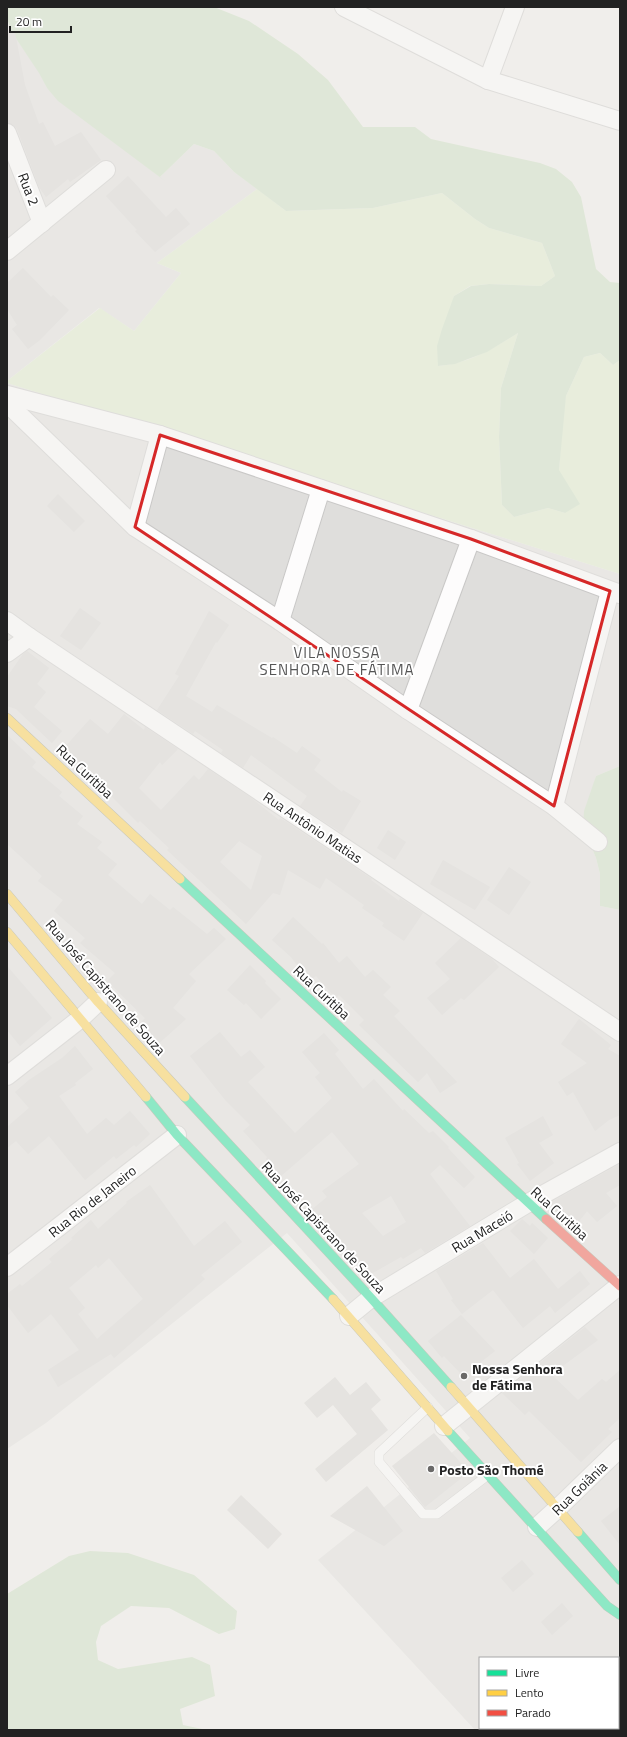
<svg xmlns="http://www.w3.org/2000/svg" width="627" height="1737" viewBox="0 0 627 1737" font-family="'Titillium Web',sans-serif">
<rect width="100%" height="100%" fill="#f0eeeb"/>
<g fill="#dfdedc" fill-rule="evenodd">
<path d="M 7,31 L 11,31 L 40,73 L 47,88 L 160,177 L 194,144 L 214,151 L 234,172 L 257,189 L 157,263 L 181,273 L 134,331 L 99,308 L 7,381 Z"/>
<path d="M 7,383 L 620,574 L 620,766 L 596,776 L 583,827 L 596,858 L 600,874 L 600,906 L 620,910 L 620,1730 L 475,1730 L 318,1560 L 470,1438 L 287,1233 L 46,1423 L 7,1449 ZM 480,1658 L 618,1658 L 618,1728 L 480,1728 Z"/>
</g>
<path fill="#ddeccb" d="M 257,189 L 286,211 L 373,208 L 442,193 L 475,219 L 489,228 L 542,243 L 555,276 L 541,286 L 489,284 L 470,286 L 454,296 L 438,366 C 470,363 492,349 518,333 L 501,388 L 499,437 L 502,505 L 514,517 L 548,508 L 565,513 L 559,470 L 563,413 L 566,396 L 584,357 L 600,353 L 613,365 L 620,360 L 620,574 L 7,383 L 7,381 L 100,308 L 134,331 L 181,273 L 157,263 Z"/>
<g fill="#cbdec1">
<path d="M 7,7 L 214,7 L 249,21 L 298,54 L 328,80 L 363,127 L 415,127 L 431,139 L 540,163 L 556,169 L 572,182 L 581,197 L 596,269 L 610,282 L 620,283 L 620,360 L 613,365 L 600,353 L 584,357 L 566,396 L 559,470 L 580,504 L 565,513 L 548,508 L 514,517 L 502,505 L 499,437 L 501,388 L 518,333 L 487,352 L 455,364 L 438,366 L 437,346 L 442,329 L 454,296 L 471,286 L 489,284 L 541,286 L 555,276 L 542,243 L 489,228 L 475,219 L 442,193 L 373,208 L 286,211 L 234,172 L 214,151 L 194,144 L 160,177 L 165,181 L 58,101 L 47,88 L 39,73 L 11,31 L 7,18 Z"/>
<path d="M 620,766 L 620,910 L 600,906 L 600,874 L 596,858 L 583,827 L 584,811 L 596,776 Z"/>
<path d="M 90,1551 L 128,1553 L 194,1575 L 237,1611 L 235,1629 L 219,1634 L 169,1608 L 131,1606 L 101,1626 L 96,1642 L 98,1660 L 118,1669 L 192,1657 L 210,1665 L 215,1696 L 180,1709 L 183,1725 L 207,1730 L 7,1730 L 7,1594 L 69,1556 Z"/>
</g>
<g fill="#d7d4d2" fill-rule="evenodd">
<path d="M 15,32 L 25,85 L 39,124 L 43,122 L 55,146 L 81,132 L 101,160 L 70,182 L 68,179 L 46,197 L 39,187 L 17,129 L 13,125 L 7,123 L 7,33 Z"/>
<path d="M 128,176 L 166,217 L 176,208 L 190,224 L 155,252 L 135,231 L 137,230 L 106,196 Z"/>
<path d="M 23,268 L 51,297 L 53,295 L 69,310 L 40,340 L 28,349 L 12,329 L 17,325 L 7,309 L 7,283 Z"/>
<path d="M 58,494 L 85,521 L 74,532 L 47,506 Z"/>
<path d="M 80,608 L 101,623 L 81,650 L 60,636 Z"/>
<path d="M 209,611 L 229,625 L 217,643 L 216,642 L 186,696 L 212,712 L 217,705 L 272,738 L 273,737 L 297,753 L 302,746 L 321,760 L 314,770 L 342,792 L 343,790 L 361,801 L 342,833 L 300,806 L 307,796 L 251,755 L 243,768 L 221,753 L 223,750 L 195,731 L 193,734 L 157,710 L 179,676 L 175,674 Z"/>
<path d="M 27,651 L 49,668 L 37,684 L 46,692 L 34,707 L 62,731 L 52,743 L 16,709 L 7,706 L 7,677 L 23,654 Z"/>
<path d="M 124,714 L 144,730 L 145,727 L 178,749 L 162,765 L 160,762 L 139,788 L 161,810 L 194,775 L 199,780 L 208,769 L 250,797 L 279,820 L 280,818 L 288,823 L 372,879 L 371,880 L 399,901 L 400,898 L 423,913 L 404,941 L 382,926 L 384,923 L 362,908 L 364,905 L 326,878 L 320,889 L 288,870 L 280,895 L 273,893 L 246,924 L 167,850 L 169,848 L 140,821 L 138,823 L 97,782 L 95,783 L 81,770 L 83,767 L 63,749 L 90,719 L 108,734 ZM 239,841 L 262,856 L 251,890 L 220,862 Z"/>
<path d="M 7,735 L 36,762 L 32,767 L 62,792 L 59,796 L 83,816 L 77,824 L 102,842 L 97,848 L 117,864 L 108,875 L 142,904 L 150,894 L 170,910 L 173,907 L 207,934 L 214,928 L 226,939 L 189,974 L 196,981 L 173,1008 L 186,1019 L 156,1046 L 137,1026 L 145,1018 L 107,981 L 115,973 L 80,943 L 85,938 L 54,911 L 63,900 L 38,881 L 42,876 L 7,844 Z"/>
<path d="M 388,830 L 406,842 L 395,860 L 377,848 Z"/>
<path d="M 443,860 L 490,887 L 475,910 L 430,884 Z"/>
<path d="M 509,867 L 531,882 L 509,915 L 487,900 Z"/>
<path d="M 293,917 L 322,944 L 323,943 L 339,963 L 347,956 L 365,977 L 373,970 L 391,987 L 383,995 L 400,1011 L 394,1016 L 457,1082 L 440,1093 L 427,1073 L 418,1082 L 359,1025 L 364,1020 L 339,995 L 336,998 L 316,976 L 309,981 L 291,957 L 272,940 Z"/>
<path d="M 461,938 L 492,959 L 499,967 L 464,1000 L 461,998 L 442,1015 L 427,998 L 450,979 L 435,963 Z"/>
<path d="M 250,965 L 266,981 L 265,983 L 281,999 L 261,1019 L 246,1003 L 244,1005 L 227,990 Z"/>
<path d="M 7,966 L 52,1018 L 20,1046 L 7,1030 Z"/>
<path d="M 579,1019 L 611,1045 L 608,1049 L 620,1056 L 620,1115 L 609,1120 L 595,1131 L 573,1092 L 567,1096 L 558,1082 L 587,1063 L 561,1044 Z"/>
<path d="M 220,1032 L 241,1057 L 250,1050 L 265,1067 L 248,1082 L 295,1133 L 332,1098 L 315,1077 L 320,1073 L 302,1052 L 324,1033 L 339,1050 L 335,1054 L 363,1089 L 374,1079 L 403,1111 L 404,1109 L 429,1133 L 433,1131 L 449,1147 L 448,1148 L 475,1177 L 464,1188 L 440,1165 L 430,1174 L 470,1226 L 425,1253 L 421,1248 L 403,1259 L 401,1257 L 371,1274 L 329,1233 L 310,1211 L 327,1197 L 322,1191 L 359,1164 L 332,1132 L 281,1176 L 266,1159 L 267,1157 L 243,1131 L 250,1125 L 226,1101 L 190,1056 ZM 391,1196 L 406,1222 L 383,1236 L 362,1213 Z"/>
<path d="M 75,1046 L 93,1069 L 75,1083 L 76,1085 L 59,1096 L 87,1134 L 106,1118 L 114,1125 L 130,1111 L 150,1134 L 136,1147 L 134,1145 L 116,1159 L 114,1156 L 85,1180 L 49,1136 L 28,1154 L 16,1141 L 7,1148 L 7,1127 L 29,1108 L 15,1092 L 29,1080 L 62,1058 Z"/>
<path d="M 543,1116 L 553,1135 L 539,1143 L 554,1163 L 530,1181 L 517,1164 L 519,1163 L 505,1138 Z"/>
<path d="M 620,1164 L 620,1185 L 606,1193 L 617,1206 L 597,1222 L 587,1211 L 574,1228 L 548,1204 Z"/>
<path d="M 150,1185 L 194,1246 L 225,1221 L 242,1242 L 201,1275 L 205,1279 L 114,1358 L 111,1354 L 58,1387 L 48,1370 L 79,1350 L 51,1314 L 28,1333 L 7,1305 L 7,1294 L 20,1284 L 22,1286 L 52,1262 L 49,1259 L 73,1239 L 71,1238 L 91,1220 L 98,1229 L 127,1203 L 126,1202 ZM 109,1258 L 143,1299 L 97,1339 L 78,1314 L 85,1308 L 69,1288 L 96,1265 L 98,1268 Z"/>
<path d="M 522,1219 L 530,1226 L 532,1223 L 548,1238 L 534,1254 L 510,1231 Z"/>
<path d="M 483,1243 L 510,1278 L 534,1259 L 558,1289 L 580,1271 L 590,1284 L 555,1313 L 550,1306 L 523,1328 L 493,1290 L 462,1314 L 451,1300 L 453,1299 L 436,1271 Z"/>
<path d="M 461,1315 L 495,1351 L 463,1376 L 444,1356 L 442,1358 L 428,1341 Z"/>
<path d="M 585,1327 L 598,1340 L 556,1371 L 558,1373 L 553,1376 L 578,1400 L 602,1379 L 606,1382 L 620,1370 L 620,1418 L 608,1429 L 612,1432 L 581,1462 L 529,1411 L 525,1415 L 502,1393 Z"/>
<path d="M 335,1377 L 350,1395 L 366,1382 L 381,1400 L 371,1409 L 388,1430 L 326,1482 L 315,1469 L 357,1434 L 333,1405 L 317,1418 L 304,1403 Z"/>
<path d="M 434,1433 L 469,1472 L 425,1507 L 392,1466 Z"/>
<path d="M 367,1486 L 403,1531 L 384,1546 L 330,1516 Z"/>
<path d="M 241,1495 L 282,1534 L 268,1549 L 227,1510 Z"/>
<path d="M 620,1506 L 620,1545 L 601,1521 Z"/>
<path d="M 522,1560 L 534,1574 L 513,1592 L 501,1578 Z"/>
<path d="M 562,1603 L 573,1616 L 552,1635 L 541,1622 Z"/>
</g>
<g fill="none" stroke-linecap="round" stroke-linejoin="round">
<defs>
<path id="lane" d="M 428,1407 L 379,1453 L 379,1462 L 423,1514 L 437,1514 L 488,1475"/>
<g id="street">
<path d="M 344,7 L 488,80 L 620,121"/>
<path d="M 488,80 L 515,7"/>
<path d="M 7,133 L 42,223"/>
<path d="M 7,251 L 106,170"/>
<path d="M 7,395 L 160,435 L 471,539 L 620,594"/>
<path d="M 7,403 L 135,527 L 280,621 L 408,710 L 554,806 L 598,842"/>
<path d="M 135,527 L 160,435"/>
<path d="M 7,621 L 29,637 L 620,1032"/>
<path d="M 280,621 L 321,489"/>
<path d="M 7,653 L 29,637"/>
<path d="M 408,710 L 471,539"/>
<path d="M 554,806 L 610,591"/>
<path d="M 7,1076 L 80,1019 L 98,1002"/>
<path d="M 7,1267 L 177,1135"/>
<path d="M 349,1316 L 371,1298 L 528,1203 L 620,1152"/>
<path d="M 444,1426 L 620,1285"/>
<path d="M 537,1527 L 558,1508 L 620,1448"/>
</g>
<g id="fast">
<path d="M 180,879 L 546,1219"/>
<path d="M 146,1097 L 177,1135 L 333,1299"/>
<path d="M 185,1097 L 371,1298 L 451,1387"/>
<path d="M 448,1431 L 607,1606 L 620,1615"/>
<path d="M 578,1532 L 620,1580"/>
</g>
<g id="slow">
<path d="M 7,718 L 180,879"/>
<path d="M 7,894 L 98,1002 L 185,1097"/>
<path d="M 7,932 L 146,1097"/>
<path d="M 333,1299 L 448,1431"/>
<path d="M 451,1387 L 578,1532"/>
</g>
<path id="jam" d="M 546,1219 L 620,1286"/>
</defs>
<use href="#lane" stroke="#c9c8c7" stroke-width="10"/>
<use href="#street" stroke="#c9c8c7" stroke-width="20"/>
<use href="#fast" stroke="#999a82" stroke-width="10"/>
<use href="#slow" stroke="#999a82" stroke-width="10"/>
<use href="#jam" stroke="#999a82" stroke-width="10"/>
<use href="#lane" stroke="#fdfcfc" stroke-width="9"/>
<use href="#street" stroke="#fdfcfc" stroke-width="18"/>
<use href="#fast" stroke="#16e098" stroke-width="9"/>
<use href="#slow" stroke="#ffcf43" stroke-width="9"/>
<use href="#jam" stroke="#f24e42" stroke-width="9"/>
</g>
<path d="M0 0H627V1737H0ZM 160,435 L 471,539 L 610,591 L 554,806 L 135,527 Z" fill="#f0eeeb" fill-opacity=".55" fill-rule="evenodd"/>
<path fill="none" stroke="#d62828" stroke-width="3" stroke-linejoin="round" d="M 160,435 L 471,539 L 610,591 L 554,806 L 135,527 Z"/>
<g fill="#6a6968" stroke="#fff" stroke-width="1.5">
<circle cx="464" cy="1376" r="4"/>
<circle cx="431" cy="1469" r="4"/>
</g>
<g text-anchor="middle" dominant-baseline="central" stroke-width="4" stroke-linejoin="round" paint-order="stroke">
<g font-size="14" fill="#222" stroke="#fff">
<text transform="translate(29 189) rotate(69)">Rua 2</text>
<text transform="translate(85 771) rotate(43)">Rua Curitiba</text>
<text transform="translate(313 827) rotate(34)">Rua Antônio Matias</text>
<text transform="translate(106 987) rotate(49)">Rua José Capistrano de Souza</text>
<text transform="translate(322 992) rotate(43)">Rua Curitiba</text>
<text transform="translate(92 1201) rotate(-38)">Rua Rio de Janeiro</text>
<text transform="translate(560 1213) rotate(42)">Rua Curitiba</text>
<text transform="translate(324 1227) rotate(47)">Rua José Capistrano de Souza</text>
<text transform="translate(482 1231) rotate(-31)">Rua Maceió</text>
<text transform="translate(579 1488) rotate(-44)">Rua Goiânia</text>
</g>
<g font-size="14" font-weight="bold" fill="#222" stroke="#fff" text-anchor="start">
<text x="472" y="1368">Nossa Senhora<tspan x="472" dy="16">de Fátima</tspan></text>
<text x="439" y="1469">Posto São Thomé</text>
</g>
<g font-size="15" letter-spacing="1" fill="#555" stroke="#fff">
<text x="337" y="652">VILA NOSSA<tspan x="337" dy="17">SENHORA DE FÁTIMA</tspan></text>
</g>
</g>
<rect width="627" height="1737" fill="none" stroke="#222222" stroke-width="16"/>
<rect x="479" y="1657" width="140" height="72" fill="#ffffff" stroke="#a7a7a7"/>
<rect x="487" y="1670" width="20" height="6" fill="#16e098" stroke="#a7a7a7"/>
<text x="515" y="1677" font-size="12" fill="#222222">Livre</text>
<rect x="487" y="1690" width="20" height="6" fill="#ffcf43" stroke="#a7a7a7"/>
<text x="515" y="1697" font-size="12" fill="#222222">Lento</text>
<rect x="487" y="1710" width="20" height="6" fill="#f24e42" stroke="#a7a7a7"/>
<text x="515" y="1717" font-size="12" fill="#222222">Parado</text>
<path d="M10 26v6h61v-6" fill="none" stroke="#222222" stroke-width="2"/>
<text x="16" y="26" font-size="12" fill="#222222" stroke="#ffffff" stroke-width="3" paint-order="stroke">20 m</text>
</svg>
